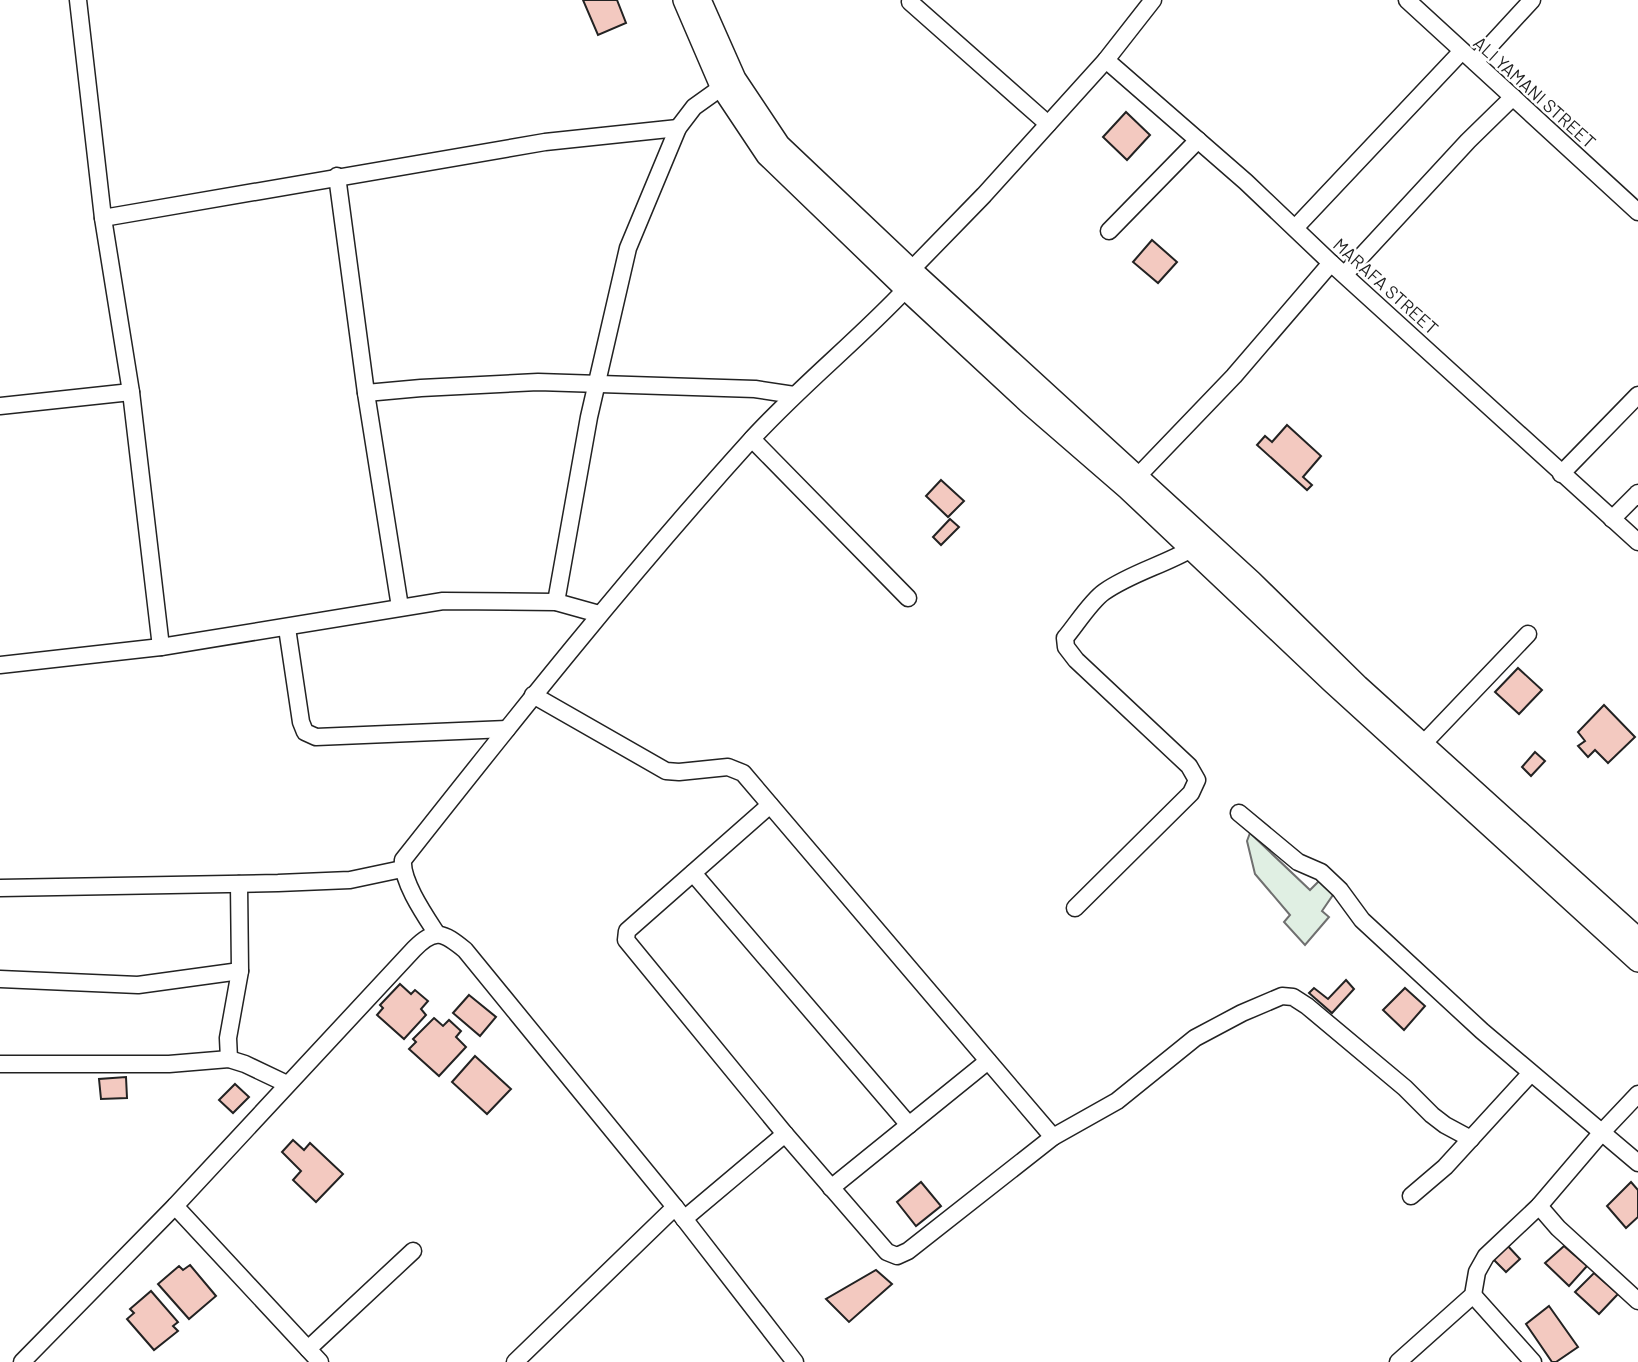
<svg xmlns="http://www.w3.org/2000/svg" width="1638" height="1362" viewBox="0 0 1638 1362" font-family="Barlow,sans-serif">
<rect width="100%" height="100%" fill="#fff"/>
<path fill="#e0efe3" stroke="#6f6f6f" stroke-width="2" d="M 1250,833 L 1310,890 L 1324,876 L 1337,889 L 1322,911 L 1329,917 L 1305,945 L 1284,922 L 1290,915 L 1255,874 L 1247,841 Z"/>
<g fill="#f3c9c0" stroke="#222" stroke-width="2">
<path d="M 583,0 L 617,0 L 626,23 L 598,35 Z"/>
<path d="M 1126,112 L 1150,135 L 1127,160 L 1103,137 Z"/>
<path d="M 1152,240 L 1177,262 L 1158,283 L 1133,262 Z"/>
<path d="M 1287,425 L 1321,456 L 1303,477 L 1312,485 L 1307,490 L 1257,445 L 1265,436 L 1272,442 Z"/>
<path d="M 941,480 L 964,501 L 948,517 L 926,496 Z"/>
<path d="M 950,519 L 959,527 L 941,545 L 933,537 Z"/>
<path d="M 1518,668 L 1542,690 L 1519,714 L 1495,692 Z"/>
<path d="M 1604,705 L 1635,737 L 1608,763 L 1595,750 L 1588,757 L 1578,746 L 1585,741 L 1578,732 Z"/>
<path d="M 1535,752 L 1545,761 L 1531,776 L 1522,767 Z"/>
<path d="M 1346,980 L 1354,989 L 1332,1013 L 1309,993 L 1314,988 L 1328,999 Z"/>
<path d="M 400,984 L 411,994 L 415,990 L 428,1001 L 421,1009 L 426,1015 L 404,1039 L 377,1015 L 383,1008 L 380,1005 Z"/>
<path d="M 1405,988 L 1425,1006 L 1404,1030 L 1383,1010 Z"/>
<path d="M 469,995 L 496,1017 L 480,1036 L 453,1013 Z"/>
<path d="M 434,1018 L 443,1026 L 449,1020 L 461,1031 L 456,1037 L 466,1047 L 439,1076 L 409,1049 L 416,1042 L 413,1039 Z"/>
<path d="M 475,1056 L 511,1089 L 487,1114 L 452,1082 Z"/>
<path d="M 126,1077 L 127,1098 L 101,1099 L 99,1079 Z"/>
<path d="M 235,1084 L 249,1097 L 233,1113 L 219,1100 Z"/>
<path d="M 293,1140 L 304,1150 L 310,1143 L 343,1174 L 316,1202 L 293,1180 L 301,1171 L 282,1152 Z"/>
<path d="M 921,1182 L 941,1206 L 916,1226 L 897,1202 Z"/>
<path d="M 1631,1182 L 1638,1190 L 1638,1217 L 1626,1228 L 1607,1206 Z"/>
<path d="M 1506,1244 L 1520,1259 L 1506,1272 L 1491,1257 Z"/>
<path d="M 1564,1246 L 1587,1266 L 1569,1286 L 1545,1263 Z"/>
<path d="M 190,1265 L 216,1296 L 189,1319 L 158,1284 L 179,1266 L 183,1270 Z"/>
<path d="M 876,1270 L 892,1284 L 849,1322 L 826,1299 Z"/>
<path d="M 1594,1273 L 1618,1294 L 1599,1314 L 1575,1292 Z"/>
<path d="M 151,1291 L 178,1322 L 173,1326 L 178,1331 L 154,1350 L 127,1319 L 134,1313 L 130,1309 Z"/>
<path d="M 1549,1306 L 1578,1347 L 1556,1362 L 1552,1362 L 1526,1324 Z"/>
</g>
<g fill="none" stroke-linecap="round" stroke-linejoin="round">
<defs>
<g id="minor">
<path d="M 78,0 L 103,218 L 131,392 L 161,647"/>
<path d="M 1407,0 L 1638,212"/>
<path d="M 910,2 L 1048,124"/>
<path d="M 1106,60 L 1246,182 L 1331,263 L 1638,542"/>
<path d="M 1475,62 L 1532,0"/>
<path d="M 337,176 L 366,393 L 400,607"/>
<path d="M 103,218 L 545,142 L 678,128"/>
<path d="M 1295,228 L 1462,51"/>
<path d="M 1109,231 L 1198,140"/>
<path d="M 911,270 L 984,195 L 1106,60 L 1153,0"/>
<path d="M 1345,274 L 1468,141 L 1513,97"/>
<path d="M 366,393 L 421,388 L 538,382 L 755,389 L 794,395"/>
<path d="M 0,406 L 131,392"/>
<path d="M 752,439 L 908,598"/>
<path d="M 1561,474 L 1638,395"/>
<path d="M 1137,477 L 1234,376 L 1331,263"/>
<path d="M 1612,519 L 1638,493"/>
<path d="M 556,602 L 589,417 L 628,248 L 678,128 L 694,107 L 729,82"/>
<path d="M 287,628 L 301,722 L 305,732 L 316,737 L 507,729"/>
<path d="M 0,665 L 161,647 L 443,601 L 556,602 L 599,614"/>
<path d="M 533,695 L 666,771 L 679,772 L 728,767 L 743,773 L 1053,1137"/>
<path d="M 1423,744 L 1528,634"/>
<path d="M 770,805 L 627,931 L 626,940 L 785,1134 L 887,1252 L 897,1256 L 908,1251 L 1053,1137 L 1117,1101 L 1195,1038 L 1242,1013 L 1282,996 L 1293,997 L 1307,1006 L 1405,1088 L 1432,1115 L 1445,1125 L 1471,1139"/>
<path d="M 1239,813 L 1298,862 L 1321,872 L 1340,890 L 1362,920 L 1482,1031 L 1638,1163"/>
<path d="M 693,873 L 909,1125"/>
<path d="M 0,888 L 278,883 L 350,880 L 402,869"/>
<path d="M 1075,908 L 1191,793 L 1197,780 L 1189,766 L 1076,660 L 1066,647 L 1065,638 C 1076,625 1091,601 1104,592 C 1131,573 1164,565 1193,548"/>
<path d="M 437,934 C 426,917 401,881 403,860 C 515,718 628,576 750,441 C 799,387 856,342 906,289"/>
<path d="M 0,979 L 138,985 L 240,971"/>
<path d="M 229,1059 L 228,1038 L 240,971 L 239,884"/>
<path d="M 0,1064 L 169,1064 L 229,1059 L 245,1064 L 287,1084"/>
<path d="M 831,1188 L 988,1061"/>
<path d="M 1411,1196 L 1445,1167 L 1531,1073"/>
<path d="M 175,1206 L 320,1362"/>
<path d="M 1539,1206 L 1558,1228 L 1638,1301"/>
<path d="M 684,1219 L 785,1134"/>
<path d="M 1473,1295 L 1533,1362"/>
<path d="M 308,1349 L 413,1251"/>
<path d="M 22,1362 L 175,1206 L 414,949 C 435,928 443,932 465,950 L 675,1207 L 795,1362"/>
<path d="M 515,1362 L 675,1207"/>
<path d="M 1398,1362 L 1473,1295 L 1477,1272 L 1486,1256 L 1539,1206 L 1603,1131 L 1638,1094"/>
</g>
<g id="major">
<path d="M 684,0 L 721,86 L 767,155 L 906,289 L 1031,405 L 1128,489 L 1332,682 L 1638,961"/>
<path d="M 700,0 L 735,79 L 779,145 L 911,270 L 1251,581 L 1358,686 L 1638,939"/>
</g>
</defs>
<use href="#minor" stroke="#222" stroke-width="19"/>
<use href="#major" stroke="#222" stroke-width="24"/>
<use href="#minor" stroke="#fff" stroke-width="16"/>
<use href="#major" stroke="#fff" stroke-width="21"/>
</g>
<g text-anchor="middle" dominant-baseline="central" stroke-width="5" stroke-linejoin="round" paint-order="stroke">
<g font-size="18" fill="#222" stroke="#fff">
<text transform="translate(1535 92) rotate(42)">ALI YAMANI STREET</text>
<text transform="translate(1386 286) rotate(42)">MARAFA STREET</text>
</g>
</g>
</svg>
